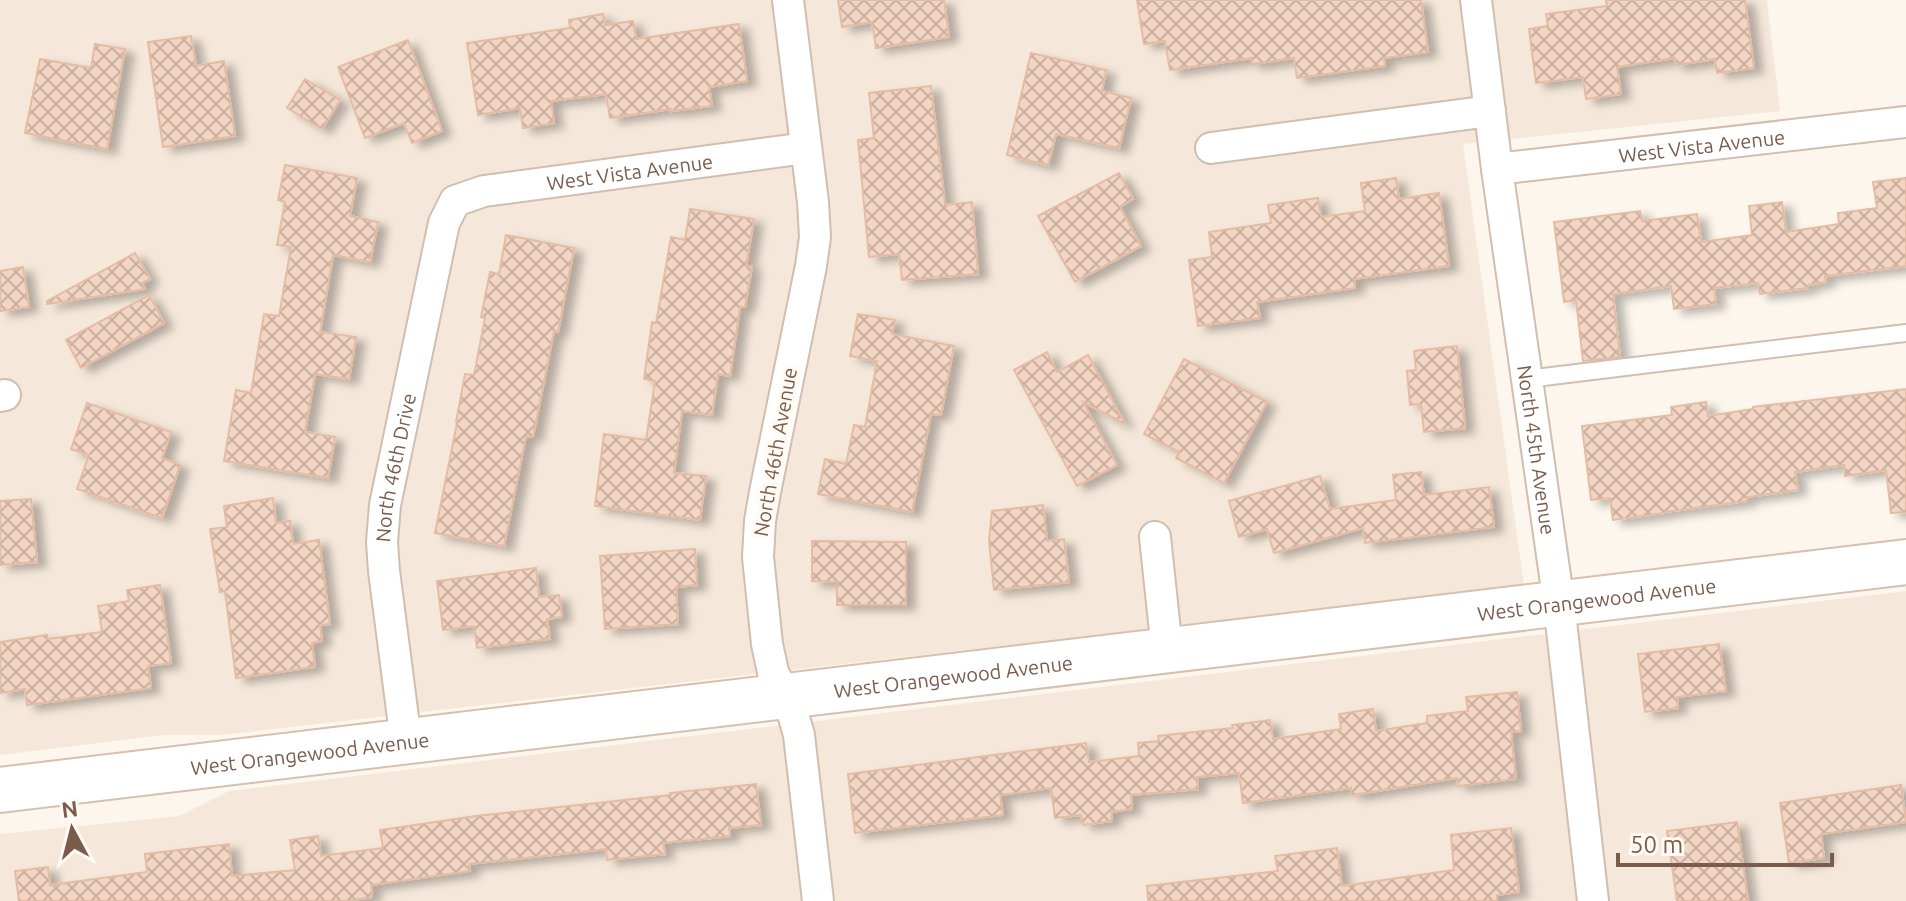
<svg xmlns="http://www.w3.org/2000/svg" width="1906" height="901" viewBox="0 0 1906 901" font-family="Ubuntu,sans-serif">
<defs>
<pattern id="building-cross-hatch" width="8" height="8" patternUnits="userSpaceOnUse" patternTransform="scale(2)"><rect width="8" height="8" fill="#f3d5c3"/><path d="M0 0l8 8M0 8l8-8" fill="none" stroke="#cab0a1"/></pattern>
<filter id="shadow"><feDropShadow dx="9" dy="5" stdDeviation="4" flood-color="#0004"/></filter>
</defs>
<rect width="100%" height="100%" fill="#fdf6ec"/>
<g fill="#f5e8da">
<path d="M 0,0 L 1767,0 L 1780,111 L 1463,144 L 1524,586 L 222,735 L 163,735 L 0,755 Z"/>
<path d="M 1906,591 L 1906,901 L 0,901 L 0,834 L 179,816 L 229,791 Z"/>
</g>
<g fill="url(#building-cross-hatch)" stroke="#e6bba3" stroke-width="2" filter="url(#shadow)">
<path d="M 838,0 L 944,0 L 949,37 L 876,48 L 872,22 L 842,27 Z"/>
<path d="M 1137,0 L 1421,0 L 1428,52 L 1384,58 L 1385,66 L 1297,78 L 1294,58 L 1252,64 L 1252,58 L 1170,70 L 1165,41 L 1144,44 Z"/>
<path d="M 1606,0 L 1745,0 L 1754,68 L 1717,73 L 1715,59 L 1676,65 L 1675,58 L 1617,67 L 1621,94 L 1586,99 L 1583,77 L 1536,83 L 1529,29 L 1548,26 L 1546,14 L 1607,6 Z"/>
<path d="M 603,14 L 605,25 L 633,21 L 636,39 L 739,24 L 747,81 L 709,87 L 712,106 L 671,111 L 671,109 L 610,118 L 606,94 L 551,101 L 554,123 L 523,128 L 520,108 L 478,115 L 467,43 L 570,28 L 569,20 Z"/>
<path d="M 191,36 L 196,66 L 224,61 L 235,136 L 163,147 L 148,42 Z"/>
<path d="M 408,40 L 442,131 L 412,143 L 404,123 L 365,138 L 338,67 Z"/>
<path d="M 95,44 L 125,49 L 107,149 L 25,133 L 40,59 L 91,68 Z"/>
<path d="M 1031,53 L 1106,70 L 1102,91 L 1131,98 L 1119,148 L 1056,134 L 1048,165 L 1007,155 Z"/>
<path d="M 305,79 L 340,100 L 322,129 L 287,108 Z"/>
<path d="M 931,86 L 945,205 L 972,202 L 978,274 L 902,280 L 899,254 L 869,257 L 858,140 L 874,138 L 869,93 Z"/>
<path d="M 285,165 L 357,178 L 350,216 L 378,222 L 370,262 L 333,255 L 320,332 L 356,337 L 349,379 L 315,374 L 305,432 L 335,437 L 328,478 L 224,461 L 236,390 L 251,393 L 264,314 L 279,316 L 291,247 L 277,245 L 285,202 L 278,200 Z"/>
<path d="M 1119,173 L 1133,199 L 1120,207 L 1141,246 L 1075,282 L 1038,216 Z"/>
<path d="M 1396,178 L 1399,199 L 1439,193 L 1449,266 L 1354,279 L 1355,288 L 1257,302 L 1260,318 L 1198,326 L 1189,260 L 1212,257 L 1209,232 L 1271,223 L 1268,205 L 1318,198 L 1321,217 L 1365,211 L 1361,183 Z"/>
<path d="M 1906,178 L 1906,266 L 1825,276 L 1826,282 L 1808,285 L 1808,288 L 1760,294 L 1758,283 L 1714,288 L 1716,304 L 1674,309 L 1671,286 L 1613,294 L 1620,357 L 1583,361 L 1576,300 L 1564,302 L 1554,222 L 1640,211 L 1642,221 L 1697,214 L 1701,242 L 1752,235 L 1749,206 L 1782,202 L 1786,232 L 1839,224 L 1838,213 L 1877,208 L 1873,182 Z"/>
<path d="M 690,209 L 754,219 L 746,266 L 752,266 L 745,307 L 740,307 L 730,376 L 718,374 L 712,415 L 682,411 L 674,473 L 706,476 L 700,520 L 595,506 L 604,434 L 646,440 L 655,381 L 644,379 L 652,322 L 656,323 L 671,237 L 685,240 Z"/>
<path d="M 506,235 L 574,248 L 558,332 L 554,331 L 533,437 L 526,436 L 504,546 L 435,533 L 457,423 L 456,422 L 465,374 L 474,375 L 485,318 L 481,317 L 490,272 L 499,274 Z"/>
<path d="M 135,253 L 150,279 L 142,283 L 145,289 L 47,304 L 47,301 Z"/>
<path d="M 23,267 L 29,307 L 0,311 L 0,271 Z"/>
<path d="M 149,295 L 164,323 L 81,368 L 66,340 Z"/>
<path d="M 858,314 L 895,320 L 892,334 L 954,346 L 941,415 L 931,414 L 912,512 L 818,494 L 825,459 L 846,464 L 854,425 L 865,427 L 877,361 L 850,356 Z"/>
<path d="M 1457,346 L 1465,428 L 1424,432 L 1421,404 L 1410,405 L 1407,371 L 1416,370 L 1414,351 Z"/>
<path d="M 1047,352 L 1057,372 L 1088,355 L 1125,424 L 1083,402 L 1117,465 L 1077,486 L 1014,370 Z"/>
<path d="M 1184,359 L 1267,402 L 1224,483 L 1176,458 L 1179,452 L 1144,434 Z"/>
<path d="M 1906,389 L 1906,512 L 1891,513 L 1886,470 L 1845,476 L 1844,465 L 1795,472 L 1798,490 L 1747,497 L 1747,501 L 1665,512 L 1665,513 L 1613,520 L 1610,498 L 1591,500 L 1582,426 L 1672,415 L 1671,407 L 1706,402 L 1708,416 L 1753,409 L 1753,407 Z"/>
<path d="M 87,403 L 171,432 L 162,458 L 180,465 L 162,518 L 77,489 L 89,455 L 71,449 Z"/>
<path d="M 1421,472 L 1424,495 L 1489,487 L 1494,527 L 1365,543 L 1363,528 L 1274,553 L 1267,529 L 1239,537 L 1229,501 L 1320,476 L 1330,509 L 1396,500 L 1393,475 Z"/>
<path d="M 273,498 L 276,523 L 290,521 L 293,544 L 319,540 L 330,624 L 320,625 L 322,641 L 312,643 L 315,667 L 236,678 L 225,591 L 220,592 L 210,529 L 227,527 L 224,506 Z"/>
<path d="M 31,499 L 37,562 L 0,565 L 0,501 Z"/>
<path d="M 1043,505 L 1047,541 L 1064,539 L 1069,582 L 994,590 L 989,540 L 992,511 Z"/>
<path d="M 812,541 L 906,542 L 906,605 L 837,605 L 837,582 L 812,581 Z"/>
<path d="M 695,549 L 697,585 L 676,587 L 678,624 L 605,629 L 600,556 Z"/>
<path d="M 536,568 L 539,597 L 559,595 L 562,617 L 547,619 L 550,639 L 477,648 L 474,626 L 443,630 L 437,581 Z"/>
<path d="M 160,585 L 171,663 L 148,666 L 151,688 L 27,705 L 25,689 L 0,693 L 0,642 L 47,635 L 47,639 L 102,632 L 98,606 L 129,601 L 127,590 Z"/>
<path d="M 1719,644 L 1726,691 L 1677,697 L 1678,708 L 1645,712 L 1638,654 Z"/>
<path d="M 1517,692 L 1521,731 L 1511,732 L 1516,779 L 1458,786 L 1457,778 L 1352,795 L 1351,788 L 1243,803 L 1239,773 L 1197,777 L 1198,789 L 1131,795 L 1132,809 L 1111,812 L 1112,821 L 1083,825 L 1081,815 L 1055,818 L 1051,788 L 1000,795 L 1003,815 L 855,833 L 848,774 L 1086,743 L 1089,762 L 1139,756 L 1138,743 L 1159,741 L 1158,736 L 1233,728 L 1232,725 L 1270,720 L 1273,739 L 1341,729 L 1339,714 L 1373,709 L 1376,731 L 1427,723 L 1427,716 L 1468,711 L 1466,697 Z"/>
<path d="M 756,784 L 761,825 L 729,828 L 730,836 L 663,843 L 665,854 L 607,860 L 606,849 L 469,864 L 470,871 L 371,885 L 372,897 L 347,901 L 19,901 L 15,871 L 48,867 L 50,885 L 147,872 L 145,854 L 229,844 L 232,876 L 295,870 L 290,840 L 318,836 L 321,856 L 383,848 L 380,830 L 476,816 L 671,795 L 670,793 Z"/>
<path d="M 1901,785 L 1906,822 L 1821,834 L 1824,858 L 1789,863 L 1780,803 Z"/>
<path d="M 1737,822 L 1748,901 L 1677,901 L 1667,831 Z"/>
<path d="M 1511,828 L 1519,892 L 1497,895 L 1497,901 L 1148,901 L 1147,886 L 1278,871 L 1275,856 L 1337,848 L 1342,886 L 1454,870 L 1451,835 Z"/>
</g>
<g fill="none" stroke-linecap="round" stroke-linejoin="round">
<defs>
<path id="lane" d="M 1527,379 L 1906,333"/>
<g id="street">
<path d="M 788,0 L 813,202 L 815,237 L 811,266 L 765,492 L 760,521 L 758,557 L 767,644 L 773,672 L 793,714 L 799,735 L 818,901"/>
<path id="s1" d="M 1476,0 L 1497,169 L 1559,604 L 1593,901"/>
<path d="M 1211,148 L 1490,111"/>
<path id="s2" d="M 1497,169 L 1906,122"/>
<path d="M 0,396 L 5,395"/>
<path d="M 1155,537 L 1167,650"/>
<path id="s3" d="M 406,741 L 384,571 L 382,542 L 385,505 L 444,223 L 455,201 L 484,191 L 806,148"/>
</g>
<g id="secondary">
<path id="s4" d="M 0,790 L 1906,562"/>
</g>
</defs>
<use href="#lane" stroke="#d1beb0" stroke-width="20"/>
<use href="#street" stroke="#d1beb0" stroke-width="34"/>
<use href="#secondary" stroke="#d6c0b0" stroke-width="48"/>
<use href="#lane" stroke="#fff" stroke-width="16"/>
<use href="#street" stroke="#fff" stroke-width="30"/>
<use href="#secondary" stroke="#fff" stroke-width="44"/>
</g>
<g text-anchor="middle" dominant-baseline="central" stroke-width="8" stroke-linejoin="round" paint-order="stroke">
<g font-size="20" fill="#7a5c4d" stroke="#fffaf3">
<text stroke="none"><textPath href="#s2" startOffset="206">West Vista Avenue</textPath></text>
<text stroke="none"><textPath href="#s3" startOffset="728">West Vista Avenue</textPath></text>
<text stroke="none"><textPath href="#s1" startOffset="454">North 45th Avenue</textPath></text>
<text transform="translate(775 452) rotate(-80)">North 46th Avenue</text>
<text stroke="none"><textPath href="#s3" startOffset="276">North 46th Drive</textPath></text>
<text stroke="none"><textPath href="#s4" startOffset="1608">West Orangewood Avenue</textPath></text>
<text stroke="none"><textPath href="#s4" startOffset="960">West Orangewood Avenue</textPath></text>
<text stroke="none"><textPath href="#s4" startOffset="312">West Orangewood Avenue</textPath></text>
</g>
</g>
<g transform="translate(72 829) rotate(353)" stroke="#fffaf3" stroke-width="6" paint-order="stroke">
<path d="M0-6L14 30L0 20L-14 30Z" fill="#7a5c4d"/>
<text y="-12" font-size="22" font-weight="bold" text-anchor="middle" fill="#7a5c4d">N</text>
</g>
<path d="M1618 853v12h214v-12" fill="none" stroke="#7a5c4d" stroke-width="4"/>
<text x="1630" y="853" font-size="24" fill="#7a5c4d" stroke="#fffaf3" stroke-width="6" paint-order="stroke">50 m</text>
</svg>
